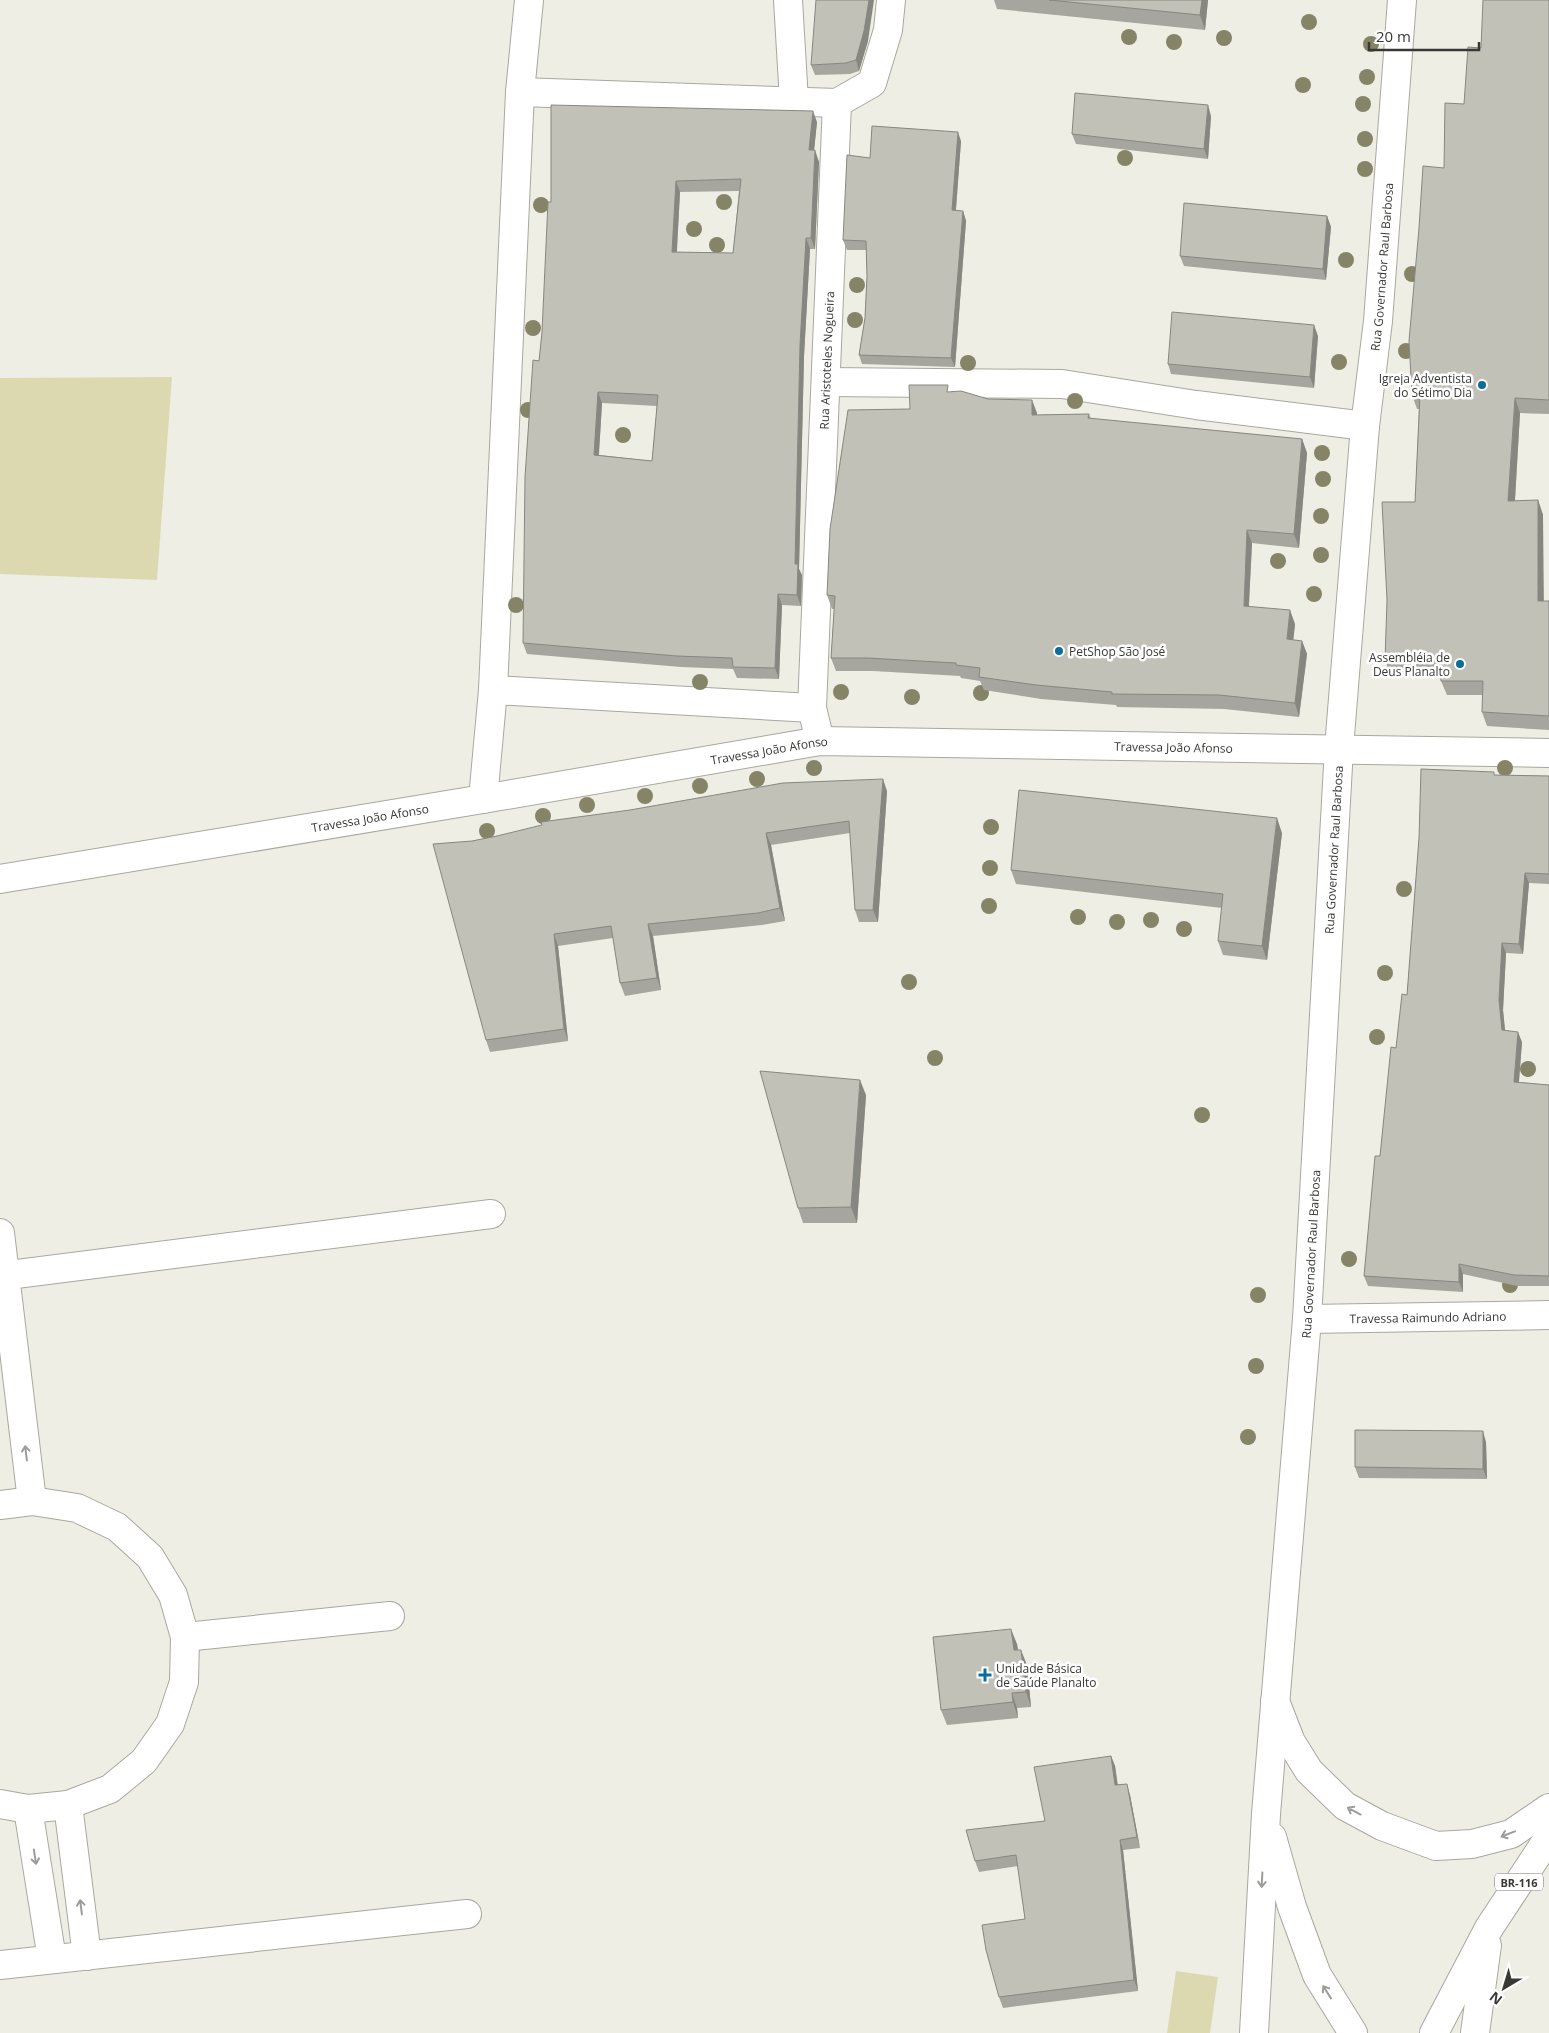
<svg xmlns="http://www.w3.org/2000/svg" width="1549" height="2033" viewBox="0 0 1549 2033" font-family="'Open Sans',sans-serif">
<rect width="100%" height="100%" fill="#eeeee5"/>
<g fill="#dcd9b0">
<path d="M 172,377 L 157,580 L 0,574 L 0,378 Z"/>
<path d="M 1176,1971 L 1218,1977 L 1210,2033 L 1167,2033 Z"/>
</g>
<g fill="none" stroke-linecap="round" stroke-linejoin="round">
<defs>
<g id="street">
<path d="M 788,0 L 794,101"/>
<path d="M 520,92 L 837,103"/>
<path d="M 826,382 L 1062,384 L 1196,405 L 1365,426"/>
<path d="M 493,690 L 812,708"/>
<path id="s1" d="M 820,741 L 812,708 L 837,103 L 872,83 L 888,30 L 891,0"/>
<path d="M 483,799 L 493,690 L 520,92 L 529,0"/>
<path id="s2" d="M 0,879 L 483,799 L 820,741 L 1549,753"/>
<path d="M 0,1233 L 32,1501"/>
<path d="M 0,1276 L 491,1214"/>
<path id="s3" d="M 1307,1319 L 1549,1315"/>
<path d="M 0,1505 L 32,1501 L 77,1508 L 117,1527 L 150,1557 L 173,1595 L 185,1637 L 184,1682 L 170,1724 L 144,1761 L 110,1789 L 68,1805 L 28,1809 L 0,1804"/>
<path d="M 185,1637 L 390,1616"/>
<path d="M 68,1805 L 87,1956"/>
<path d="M 28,1809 L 52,1959"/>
<path d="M 0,1965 L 467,1914"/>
</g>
<g id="secondary">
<path d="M 1272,1837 L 1292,1907 L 1317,1975 L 1353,2033"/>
<path id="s4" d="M 1254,2033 L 1266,1814 L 1307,1319 L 1339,748 L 1365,426 L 1378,321 L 1402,0"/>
</g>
<g id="highway">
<path d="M 1275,1701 L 1291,1742 L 1309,1771 L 1345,1806 L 1382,1826 L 1436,1846 L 1472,1844 L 1511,1834 L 1549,1808"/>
<path d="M 1434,2033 L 1489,1928 L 1549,1837"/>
<path d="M 1475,2033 L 1487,1945"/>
</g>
</defs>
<use href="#street" stroke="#a8a8a0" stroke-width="30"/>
<use href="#secondary" stroke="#a8a8a0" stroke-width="30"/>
<use href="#highway" stroke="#a8a8a0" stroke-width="30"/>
<use href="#street" stroke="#fff" stroke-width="28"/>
<use href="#secondary" stroke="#fff" stroke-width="28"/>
<use href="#highway" stroke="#fff" stroke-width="28"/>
</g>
<g fill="#868467">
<circle cx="1309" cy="22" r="8"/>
<circle cx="1129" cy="37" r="8"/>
<circle cx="1224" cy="38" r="8"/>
<circle cx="1174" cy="42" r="8"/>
<circle cx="1371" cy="44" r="8"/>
<circle cx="1367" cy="77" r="8"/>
<circle cx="1303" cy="85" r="8"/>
<circle cx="1363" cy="104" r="8"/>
<circle cx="1365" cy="139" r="8"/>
<circle cx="1125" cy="158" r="8"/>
<circle cx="1365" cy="169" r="8"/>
<circle cx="724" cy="202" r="8"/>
<circle cx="541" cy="205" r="8"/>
<circle cx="694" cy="229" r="8"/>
<circle cx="717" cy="245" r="8"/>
<circle cx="1346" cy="260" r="8"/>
<circle cx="1412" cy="274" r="8"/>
<circle cx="857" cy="285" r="8"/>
<circle cx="855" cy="320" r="8"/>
<circle cx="533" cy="328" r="8"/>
<circle cx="1406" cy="351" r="8"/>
<circle cx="1339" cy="362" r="8"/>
<circle cx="968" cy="363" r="8"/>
<circle cx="1075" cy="401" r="8"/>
<circle cx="528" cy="410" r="8"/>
<circle cx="623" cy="435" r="8"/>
<circle cx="1322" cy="453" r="8"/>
<circle cx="1323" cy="479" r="8"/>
<circle cx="1321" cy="516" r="8"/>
<circle cx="1321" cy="555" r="8"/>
<circle cx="1278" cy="561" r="8"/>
<circle cx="1314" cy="594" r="8"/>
<circle cx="516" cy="605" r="8"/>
<circle cx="700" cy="682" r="8"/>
<circle cx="841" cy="692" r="8"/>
<circle cx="981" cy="693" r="8"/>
<circle cx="912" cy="697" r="8"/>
<circle cx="814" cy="768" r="8"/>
<circle cx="1505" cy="768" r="8"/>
<circle cx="757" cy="779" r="8"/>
<circle cx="700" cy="786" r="8"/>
<circle cx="645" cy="796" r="8"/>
<circle cx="587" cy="805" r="8"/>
<circle cx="543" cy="816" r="8"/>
<circle cx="991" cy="827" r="8"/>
<circle cx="487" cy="831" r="8"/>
<circle cx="990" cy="868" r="8"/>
<circle cx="1404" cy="889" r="8"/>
<circle cx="989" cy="906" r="8"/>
<circle cx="1078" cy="917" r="8"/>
<circle cx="1151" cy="920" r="8"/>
<circle cx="1117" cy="922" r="8"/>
<circle cx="1184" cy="929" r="8"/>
<circle cx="1385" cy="973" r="8"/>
<circle cx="909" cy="982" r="8"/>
<circle cx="1377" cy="1037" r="8"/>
<circle cx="935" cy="1058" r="8"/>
<circle cx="1528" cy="1069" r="8"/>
<circle cx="1202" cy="1115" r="8"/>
<circle cx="1349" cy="1259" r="8"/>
<circle cx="1510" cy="1285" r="8"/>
<circle cx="1258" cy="1295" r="8"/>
<circle cx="1256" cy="1366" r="8"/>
<circle cx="1248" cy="1437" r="8"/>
</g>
<g fill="#a6a69e" fill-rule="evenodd">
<path d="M 994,0 L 1208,0 L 1205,30 L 997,9 Z"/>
<path d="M 1549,0 L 1549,414 L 1520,413 L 1515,501 L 1538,500 L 1543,515 L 1543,601 L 1549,601 L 1549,730 L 1487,726 L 1482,712 L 1482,695 L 1447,695 L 1441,681 L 1441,675 L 1390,674 L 1385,660 L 1415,502 L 1419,409 L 1417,409 L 1412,395 L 1444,168 L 1464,104 L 1481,48 Z"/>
<path d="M 868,41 L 859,71 L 850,74 L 815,75 L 811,65 Z"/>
<path d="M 1211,116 L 1208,159 L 1076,144 L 1072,134 Z"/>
<path d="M 817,122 L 814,150 L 819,162 L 815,249 L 810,249 L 804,356 L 799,569 L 802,575 L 801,606 L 782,605 L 779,679 L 737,678 L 733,669 L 681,667 L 527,654 L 523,643 L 539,361 L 542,332 L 551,202 ZM 739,191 L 733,253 L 677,252 L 680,192 ZM 602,403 L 657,406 L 652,461 L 599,455 Z"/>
<path d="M 961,141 L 956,211 L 963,211 L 966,221 L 955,367 L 862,364 L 859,355 L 865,318 L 867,276 L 866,250 L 847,250 L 843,240 L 870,158 Z"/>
<path d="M 1327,216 L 1331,227 L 1326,280 L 1184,266 L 1180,256 Z"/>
<path d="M 1318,336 L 1314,388 L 1171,374 L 1168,364 Z"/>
<path d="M 950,392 L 1037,413 L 1037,415 L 1089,414 L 1091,419 L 1302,439 L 1307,453 L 1299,548 L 1252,543 L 1249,606 L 1295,624 L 1293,640 L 1302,641 L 1307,654 L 1299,717 L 1224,709 L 1117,707 L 1116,705 L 1041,699 L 984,690 L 980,681 L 961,678 L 960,676 L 873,671 L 836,671 L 831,658 L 834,609 L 832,609 L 827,595 L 910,409 Z"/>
<path d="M 1495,775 L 1549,776 L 1549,884 L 1529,883 L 1523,954 L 1506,953 L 1503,1010 L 1505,1030 L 1522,1042 L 1519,1082 L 1549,1085 L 1549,1286 L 1517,1286 L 1463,1274 L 1463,1292 L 1368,1286 L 1364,1276 L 1380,1156 L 1396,1048 L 1407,995 L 1419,838 Z"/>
<path d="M 887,791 L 878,922 L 859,922 L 855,910 L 850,833 L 771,845 L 785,921 L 762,925 L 653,936 L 661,990 L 625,996 L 620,983 L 613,938 L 558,946 L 568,1041 L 490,1052 L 486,1040 L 472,841 Z"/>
<path d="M 1282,833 L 1267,960 L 1223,955 L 1218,941 L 1222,908 L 1016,884 L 1011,870 Z"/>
<path d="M 866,1095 L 857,1223 L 803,1223 L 798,1208 Z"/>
<path d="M 1486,1442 L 1487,1479 L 1359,1478 L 1355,1467 Z"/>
<path d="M 1017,1644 L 1018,1650 L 1027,1665 L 1031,1707 L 1017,1708 L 1018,1718 L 947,1725 L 941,1710 Z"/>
<path d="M 1111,1756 L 1115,1766 L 1118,1785 L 1130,1795 L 1140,1848 L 1123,1850 L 1138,1991 L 1003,2008 L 999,1997 L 1025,1919 L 1018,1866 L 979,1872 L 975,1861 L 1045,1821 Z"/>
</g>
<g fill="#878781">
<path d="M 869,0 L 874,0 L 868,41 L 859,71 L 856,60 Z"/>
<path d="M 1202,0 L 1208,0 L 1205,30 L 1200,15 Z"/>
<path d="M 1208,105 L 1211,116 L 1208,159 L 1204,149 Z"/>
<path d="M 813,111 L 817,122 L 813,161 L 809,150 Z"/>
<path d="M 958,132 L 961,141 L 955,220 L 952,210 Z"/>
<path d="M 815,150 L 819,162 L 815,249 L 811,238 Z"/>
<path d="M 676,181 L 680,192 L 676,263 L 672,252 Z"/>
<path d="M 963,211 L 966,221 L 955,367 L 951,358 Z"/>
<path d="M 1327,216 L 1331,227 L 1326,280 L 1323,269 Z"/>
<path d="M 806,238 L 810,249 L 804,356 L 799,569 L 802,575 L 801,606 L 797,595 L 795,564 L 800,345 Z"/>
<path d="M 1314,325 L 1318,336 L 1314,388 L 1310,377 Z"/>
<path d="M 598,392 L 602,403 L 598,466 L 594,455 Z"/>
<path d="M 1515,398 L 1520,413 L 1514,515 L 1508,501 Z"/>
<path d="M 1032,400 L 1037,413 L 1037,429 L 1032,415 Z"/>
<path d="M 1302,439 L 1307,453 L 1299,548 L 1294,534 Z"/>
<path d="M 1538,500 L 1543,515 L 1544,615 L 1538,601 Z"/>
<path d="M 1247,530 L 1252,543 L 1248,619 L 1244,606 Z"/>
<path d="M 778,594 L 782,605 L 779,679 L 775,668 Z"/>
<path d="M 1290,610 L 1295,624 L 1292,653 L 1287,639 Z"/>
<path d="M 1302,641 L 1307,654 L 1299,717 L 1295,703 Z"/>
<path d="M 883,779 L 887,791 L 878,922 L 873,910 Z"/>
<path d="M 1277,818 L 1282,833 L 1267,960 L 1262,946 Z"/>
<path d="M 766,833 L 771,845 L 785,921 L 780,908 Z"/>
<path d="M 1525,873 L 1529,883 L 1523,954 L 1519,944 Z"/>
<path d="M 648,924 L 653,936 L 661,990 L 657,978 Z"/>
<path d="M 554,934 L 558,946 L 568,1041 L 564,1029 Z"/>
<path d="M 1502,943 L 1506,953 L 1503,1010 L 1506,1040 L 1502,1030 L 1499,1000 Z"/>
<path d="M 1518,1032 L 1522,1042 L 1518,1092 L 1514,1082 Z"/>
<path d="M 860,1080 L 866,1095 L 857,1223 L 851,1207 Z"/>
<path d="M 1459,1264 L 1463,1274 L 1463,1292 L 1459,1282 Z"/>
<path d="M 1483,1431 L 1486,1442 L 1487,1479 L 1483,1469 Z"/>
<path d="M 1011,1629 L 1017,1644 L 1020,1666 L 1014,1650 Z"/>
<path d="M 1021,1650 L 1027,1665 L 1031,1707 L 1026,1692 Z"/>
<path d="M 1012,1693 L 1017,1708 L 1018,1718 L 1013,1702 Z"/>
<path d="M 1111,1756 L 1115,1766 L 1119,1796 L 1115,1785 Z"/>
<path d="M 1127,1784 L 1130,1795 L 1140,1848 L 1137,1837 Z"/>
<path d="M 1120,1840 L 1123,1850 L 1138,1991 L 1134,1980 Z"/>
</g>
<g fill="#c1c1b8" stroke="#878781" fill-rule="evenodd">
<path d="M 816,0 L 869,0 L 864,31 L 856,60 L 846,63 L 811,65 Z"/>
<path d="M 1049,0 L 1202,0 L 1200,15 Z"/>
<path d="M 1483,0 L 1549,0 L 1549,400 L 1515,398 L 1508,501 L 1538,500 L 1538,601 L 1549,601 L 1549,716 L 1482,712 L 1483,681 L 1441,681 L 1439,661 L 1385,660 L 1387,600 L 1382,502 L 1415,502 L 1420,395 L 1412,395 L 1409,341 L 1419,228 L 1423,166 L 1444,168 L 1445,103 L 1464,104 L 1468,47 L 1481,48 Z"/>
<path d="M 1075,93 L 1208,105 L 1204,149 L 1072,134 Z"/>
<path d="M 551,105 L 813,111 L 809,150 L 815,150 L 811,238 L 806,238 L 800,345 L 795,564 L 798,564 L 797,595 L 778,594 L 775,668 L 733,667 L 732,658 L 677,656 L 523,643 L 525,477 L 533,360 L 539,361 L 542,332 L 548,202 L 551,202 ZM 741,179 L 733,253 L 672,252 L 676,181 ZM 598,392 L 658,395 L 652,461 L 594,455 Z"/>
<path d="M 872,126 L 958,132 L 952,210 L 963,211 L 951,358 L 859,355 L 865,318 L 867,276 L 866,241 L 843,240 L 847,155 L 870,158 Z"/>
<path d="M 1184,203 L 1327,216 L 1323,269 L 1180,256 Z"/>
<path d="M 1172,312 L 1314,325 L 1310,377 L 1168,364 Z"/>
<path d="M 909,385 L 948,385 L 947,392 L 961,391 L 988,399 L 1032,400 L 1032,415 L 1089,414 L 1088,418 L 1302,439 L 1294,534 L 1247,530 L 1244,606 L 1290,610 L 1287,639 L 1302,641 L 1295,703 L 1219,695 L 1112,694 L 1112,692 L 1036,685 L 979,677 L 980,668 L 956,665 L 956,663 L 868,658 L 831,658 L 835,596 L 827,595 L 830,529 L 848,410 L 910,409 Z"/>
<path d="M 1421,769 L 1494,772 L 1494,775 L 1549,776 L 1549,874 L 1525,873 L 1519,944 L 1502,943 L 1499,1000 L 1502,1030 L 1518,1032 L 1514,1082 L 1549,1085 L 1549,1276 L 1514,1275 L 1459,1264 L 1459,1282 L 1364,1276 L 1375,1156 L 1380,1156 L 1391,1047 L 1396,1048 L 1402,994 L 1407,995 L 1419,838 Z"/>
<path d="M 883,779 L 873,910 L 855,910 L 849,821 L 766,833 L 780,908 L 758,913 L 648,924 L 657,978 L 620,983 L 611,926 L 554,934 L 564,1029 L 486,1040 L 433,844 L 472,841 L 497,836 L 542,825 L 541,822 L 630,810 L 783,783 Z"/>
<path d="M 1019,790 L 1277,818 L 1262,946 L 1218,941 L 1223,894 L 1011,870 Z"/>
<path d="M 760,1071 L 860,1080 L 851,1207 L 798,1208 Z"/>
<path d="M 1355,1430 L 1483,1431 L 1483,1469 L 1355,1467 Z"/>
<path d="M 1011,1629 L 1014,1650 L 1021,1650 L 1026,1692 L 1012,1693 L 1013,1702 L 941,1710 L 933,1637 Z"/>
<path d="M 1111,1756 L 1115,1785 L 1127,1784 L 1137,1837 L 1120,1840 L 1134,1980 L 999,1997 L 986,1950 L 982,1925 L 1025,1919 L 1016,1855 L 975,1861 L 966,1830 L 1045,1821 L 1034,1767 Z"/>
</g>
<defs><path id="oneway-shaft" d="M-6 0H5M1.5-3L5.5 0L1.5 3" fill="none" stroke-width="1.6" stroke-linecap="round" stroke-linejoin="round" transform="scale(1.25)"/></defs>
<g stroke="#9c9c9a">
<use href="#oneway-shaft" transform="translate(26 1453) rotate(-97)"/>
<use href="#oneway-shaft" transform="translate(1354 1811) rotate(-152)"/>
<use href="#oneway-shaft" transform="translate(1508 1834) rotate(159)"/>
<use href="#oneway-shaft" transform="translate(35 1857) rotate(81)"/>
<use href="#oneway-shaft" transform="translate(1262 1880) rotate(93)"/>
<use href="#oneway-shaft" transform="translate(81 1907) rotate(-97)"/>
<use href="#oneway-shaft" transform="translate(1327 1992) rotate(-122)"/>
</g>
<g fill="#0c6c9a" stroke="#fff" stroke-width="2">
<circle cx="1482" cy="385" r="5"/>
<circle cx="1059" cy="651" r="5"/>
<circle cx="1460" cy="664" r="5"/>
<path d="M982.5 1667.5h5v5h5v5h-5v5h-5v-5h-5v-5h5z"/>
</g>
<g text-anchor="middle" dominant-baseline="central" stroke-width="5" stroke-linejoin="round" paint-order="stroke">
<rect fill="#fff" stroke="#747472" stroke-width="1" x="1495" y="1873.5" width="48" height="17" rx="4"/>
<g font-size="11" font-weight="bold" fill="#383835">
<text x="1519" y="1882">BR-116</text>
</g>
<g font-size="12" fill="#383835" stroke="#fff">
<text stroke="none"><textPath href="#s4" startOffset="1771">Rua Governador Raul Barbosa</textPath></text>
<text stroke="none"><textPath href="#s1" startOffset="382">Rua Aristoteles Nogueira</textPath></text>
<text stroke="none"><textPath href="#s2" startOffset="1185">Travessa João Afonso</textPath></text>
<text stroke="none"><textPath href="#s2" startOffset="780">Travessa João Afonso</textPath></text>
<text stroke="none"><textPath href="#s2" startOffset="375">Travessa João Afonso</textPath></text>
<text stroke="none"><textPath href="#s4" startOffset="1186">Rua Governador Raul Barbosa</textPath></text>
<text stroke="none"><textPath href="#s4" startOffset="781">Rua Governador Raul Barbosa</textPath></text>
<text stroke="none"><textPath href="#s3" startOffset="121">Travessa Raimundo Adriano</textPath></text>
</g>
<g font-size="12" fill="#383835" stroke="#fff" text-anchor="end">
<text x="1472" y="378">Igreja Adventista<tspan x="1472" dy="14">do Sétimo Dia</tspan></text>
<text x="1069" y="651" text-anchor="start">PetShop São José</text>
<text x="1450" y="657">Assembléia de<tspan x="1450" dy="14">Deus Planalto</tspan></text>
<text x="996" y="1668" text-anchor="start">Unidade Básica<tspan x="996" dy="14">de Saúde Planalto</tspan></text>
</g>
</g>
<g transform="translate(1504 1988) rotate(218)" stroke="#ffffff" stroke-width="4" paint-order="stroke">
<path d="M0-4L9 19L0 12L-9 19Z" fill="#383835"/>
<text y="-8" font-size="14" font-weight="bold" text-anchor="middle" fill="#383835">N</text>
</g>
<path d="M1369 42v8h110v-8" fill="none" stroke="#383835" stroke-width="2.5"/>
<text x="1376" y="42" font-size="15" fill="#383835" stroke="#ffffff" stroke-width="4" paint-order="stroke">20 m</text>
</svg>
